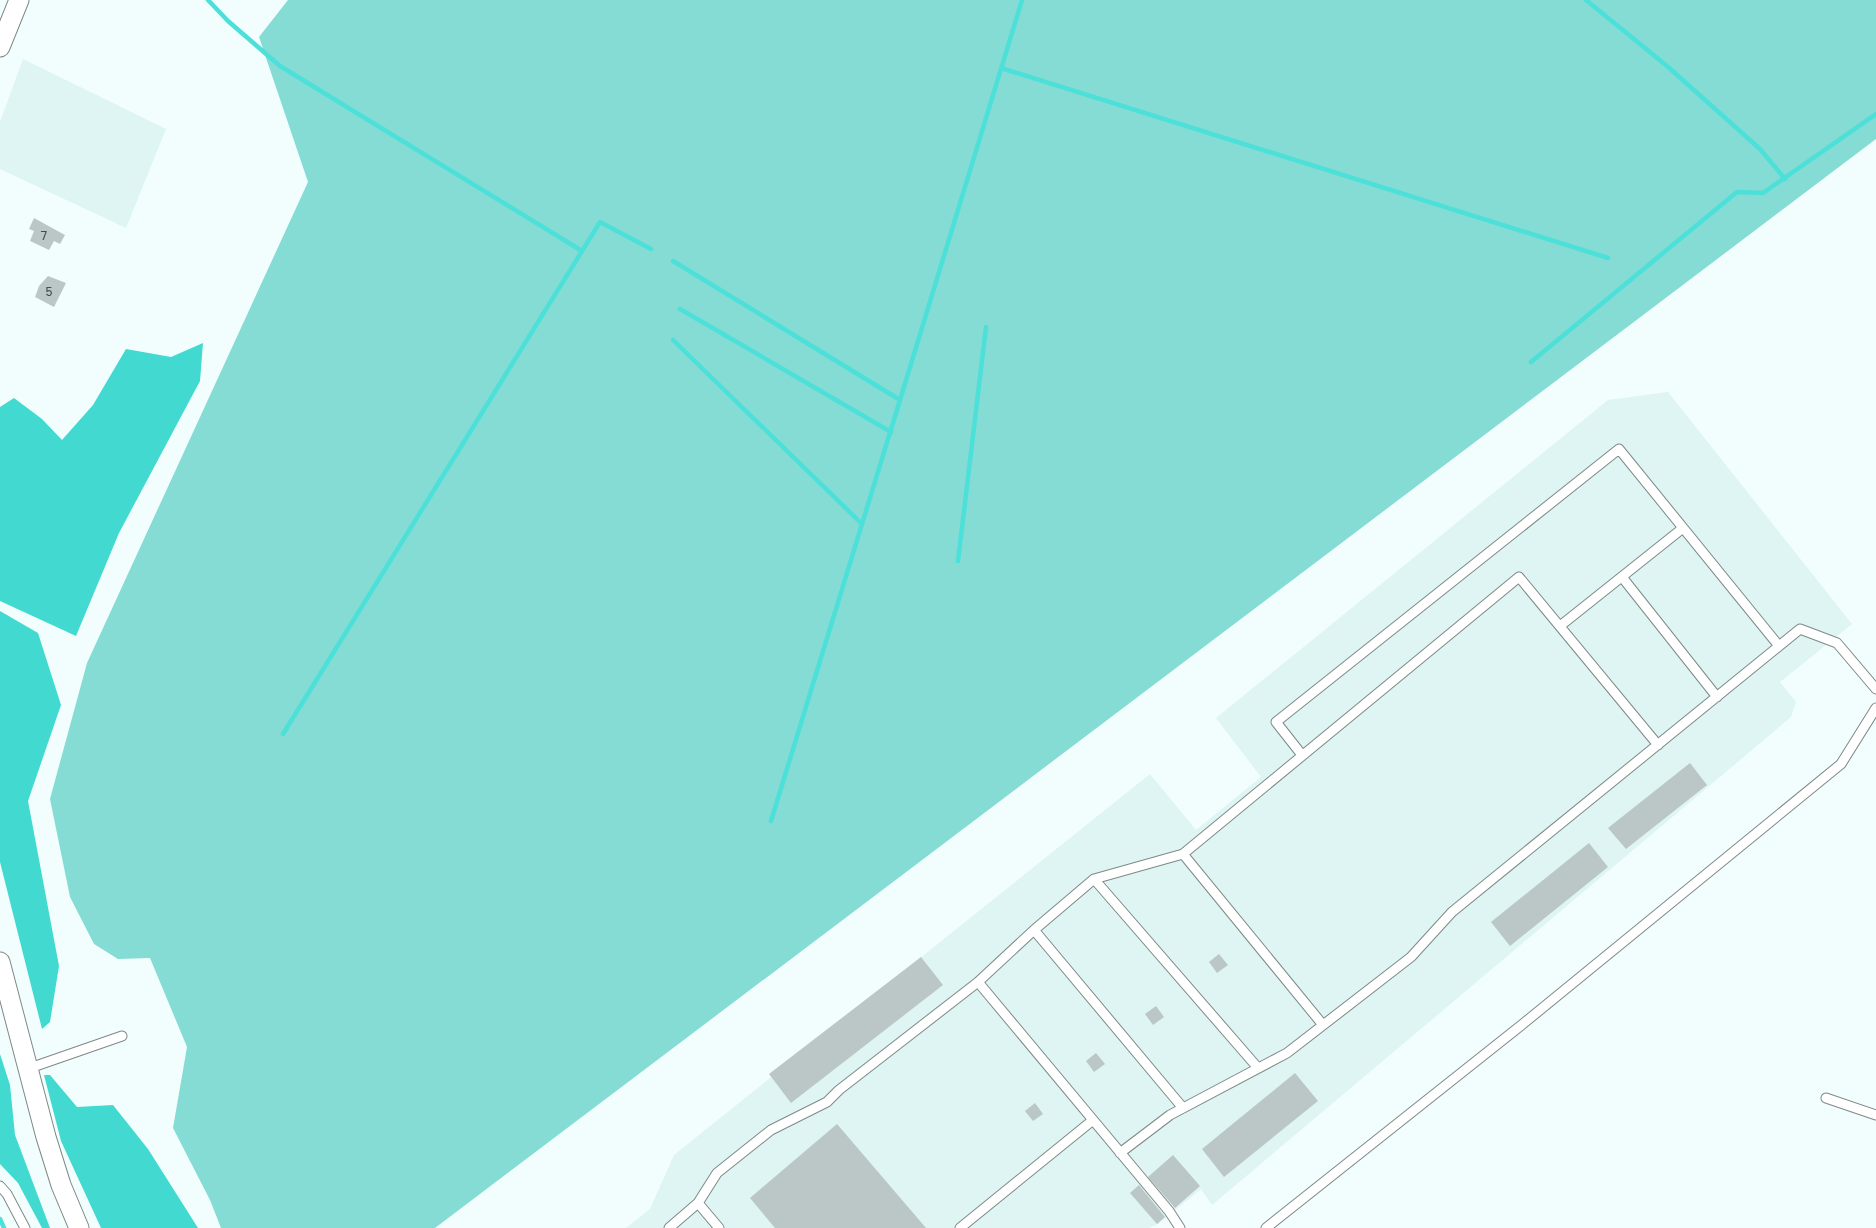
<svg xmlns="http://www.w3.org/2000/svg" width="1876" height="1228" font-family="'Golos Text',sans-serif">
<rect width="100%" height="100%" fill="#f1fefd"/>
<path fill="#def5f3" d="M23,59L166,129L126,228L0,169V122Z
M1668,392L1852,624L1780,682L1796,702L1791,717L1212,1205L1201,1189L1158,1224L1149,1228H626L650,1209L674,1155L1150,774L1196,830L1261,777L1216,718L1608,400Z"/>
<path fill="#84dcd5" d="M288,0H1876V139L435,1228H221L210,1200L173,1128L187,1047L150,958L118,959L94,944L70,897L50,799L87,663L308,182L259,37Z"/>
<path fill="#42d9d1" d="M203,343L200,381L119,533L76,636L0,601V407L14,398L42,419L62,440L93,405L126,349L171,357Z
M0,611L38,633L61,705L28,801L59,966L50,1022L42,1029L0,862Z
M0,1054L10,1085L15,1135L50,1228H42L18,1183L0,1164Z
M44,1075H50L77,1107L113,1105L148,1149L198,1228H101L61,1141Z"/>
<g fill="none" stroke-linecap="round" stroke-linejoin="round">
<path stroke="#4ce0d8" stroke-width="4.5" d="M208,0L228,21L280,66L582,251
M1586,0L1667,66L1760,149L1785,179
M1001,68L1608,258
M673,261L900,400L1022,0
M680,309L891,432
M673,340L862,524
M1531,362L1737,192L1763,193L1876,114
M958,561L986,327
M283,734L600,222L651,249
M771,821L900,400
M0,1219L4,1228"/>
</g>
<path fill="#bbc7c6" d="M34,218L65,235L60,244L54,241L49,250L30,241L34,231L29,229Z
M48,276L66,283L54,307L35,297L39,286Z
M1690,763L1707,785L1626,849L1608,828Z
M1589,843L1608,867L1510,946L1491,922Z
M1219,954L1228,965L1217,973L1209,962Z
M921,957L943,985L791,1103L769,1074Z
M1156,1006L1164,1017L1153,1025L1145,1014Z
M1096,1053L1105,1064L1094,1072L1086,1061Z
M1295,1073L1318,1101L1224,1177L1202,1149Z
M1035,1103L1043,1114L1033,1121L1025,1111Z
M837,1124L926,1228H775L750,1198Z
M1173,1155L1200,1186L1175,1208L1148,1177Z
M1139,1185L1165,1217L1157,1224L1130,1193Z"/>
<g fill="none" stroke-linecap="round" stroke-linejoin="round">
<defs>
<path id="service" d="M1622,577L1717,697
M1560,626L1683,528
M1302,755L1276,722L1619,449L1779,646
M1183,854L1323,1025
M1094,879L1258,1068
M1034,930L1183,1108
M978,982L1034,930L1094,879L1183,854L1519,577L1658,745
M27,1069L122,1036
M1826,1098L1876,1115
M1120,1153L1170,1115L1287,1053L1411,957L1452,912L1800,629L1837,643L1876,689
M0,1186L7,1194L25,1228
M698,1203L719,1228
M669,1228L698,1203L717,1173L771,1130L827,1102L839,1090L978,982L1169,1211L1180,1228
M960,1228L1093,1120
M1266,1228L1524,1023L1841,764L1876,708"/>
<path id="minor" d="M0,47L19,0
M0,962L46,1137L61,1185L79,1228"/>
</defs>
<use href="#service" stroke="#7e8988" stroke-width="11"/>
<use href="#minor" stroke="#7e8988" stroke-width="21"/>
<use href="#service" stroke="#fff" stroke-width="9"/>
<use href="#minor" stroke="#fff" stroke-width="19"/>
</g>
<g text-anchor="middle" stroke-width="4.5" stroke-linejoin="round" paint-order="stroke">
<g font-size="12" fill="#444b4a">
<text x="44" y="240">7</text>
<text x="49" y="296">5</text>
</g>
</g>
</svg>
